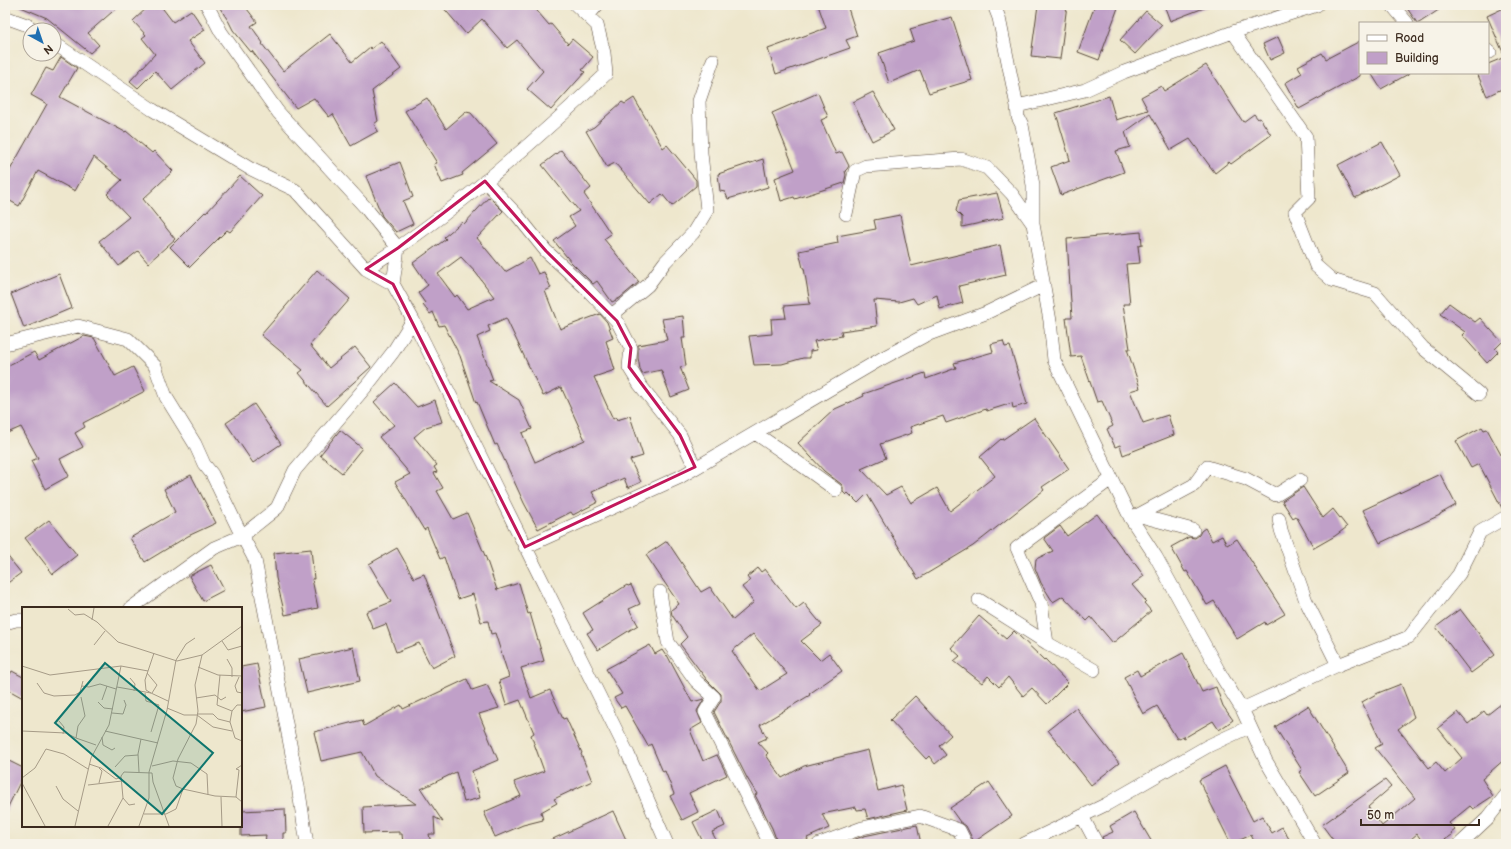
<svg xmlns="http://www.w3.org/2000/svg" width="1511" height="849" font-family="'Balsamiq Sans',sans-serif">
<rect width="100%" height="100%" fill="#f7f3e8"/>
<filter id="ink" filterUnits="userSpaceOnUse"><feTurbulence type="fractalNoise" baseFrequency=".025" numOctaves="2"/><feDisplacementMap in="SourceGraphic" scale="8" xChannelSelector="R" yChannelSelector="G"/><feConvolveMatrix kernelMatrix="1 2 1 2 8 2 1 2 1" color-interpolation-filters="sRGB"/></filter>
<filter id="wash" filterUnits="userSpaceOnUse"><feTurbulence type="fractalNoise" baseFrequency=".012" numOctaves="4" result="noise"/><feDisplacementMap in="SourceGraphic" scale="16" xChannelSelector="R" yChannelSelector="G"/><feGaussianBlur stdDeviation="0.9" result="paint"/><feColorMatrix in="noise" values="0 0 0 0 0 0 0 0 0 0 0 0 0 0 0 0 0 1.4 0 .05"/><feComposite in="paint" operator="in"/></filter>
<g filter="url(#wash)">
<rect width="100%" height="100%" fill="#eee7cd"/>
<g id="blocks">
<path fill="#c0a0c8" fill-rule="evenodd" d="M16,5H120L88,33L99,45L90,53L47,18Z
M150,5H160L173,22L191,10L205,30L188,41L205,63L172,90L155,71L138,88L130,81L155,54L142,38L146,35L133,21Z
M218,5H244L257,22L251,26L263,43L262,44L283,71L330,34L352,62L370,47L371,49L381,41L401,69L372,91L378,121L374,124L378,131L351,146L333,114L329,117L314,98L296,108L252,51L251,52L233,30L229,22Z
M441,5H532L549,25L551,24L568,44L572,39L593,57L582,70L585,72L551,110L527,89L543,71L517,40L507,48L482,19L466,34Z
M818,5H847L857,36L846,40L850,48L776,74L768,49L826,28Z
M1038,5H1067L1060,59L1031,56Z
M1095,5H1119L1099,60L1078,52Z
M1164,5H1209V6L1170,21Z
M1405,5H1446L1419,23H1417Z
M1506,7V87L1487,96L1477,73H1488V64L1505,57L1487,16Z
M1146,11L1162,25L1135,54L1120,40Z
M952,17L972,80L929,93L920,70L889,83L879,53L914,41L910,29Z
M1278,37L1285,53L1270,60L1263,44Z
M1360,41V76L1299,109L1285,83L1302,73L1298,66L1322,53L1326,59Z
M61,57L77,68L60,97L125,132L126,131L152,153L154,151L173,171L143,199L175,239L148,263L138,251L119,266L99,241L129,217L107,194L122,180L94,157L75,191L38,171L19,206L5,198V179L47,104L31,95L46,68L53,71Z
M1206,65L1243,122L1254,114L1258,119L1260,118L1271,135L1231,164L1229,162L1215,173L1190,139L1171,150L1150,114L1125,132L1130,147L1116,151L1124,172L1061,195L1051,167L1070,160L1056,113L1109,96L1116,120L1148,110L1141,97L1161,86L1164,91Z
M1371,73H1410L1381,89Z
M873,92L894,130L872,141L853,102Z
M818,93L828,117L821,120L836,154L842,152L849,166L847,169L845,171L846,175L844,183L795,199L794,197L781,201L775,178L795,170L772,113Z
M427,98L446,129L466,112L471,113L497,144L462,173L463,175L442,183L434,164L437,163L405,111Z
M634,98L663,148L667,145L696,180V186L672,206L662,194L650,204L615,163L607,167L586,131L594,127L622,102L625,104Z
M1382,142L1400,175L1355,198L1338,165Z
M561,150L591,188L584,194L611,234L604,239L639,282L620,298L612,302L597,281L593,284L571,262L554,241L575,226L569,217L579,211L542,165Z
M763,159L768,187L728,199L725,192L720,191L718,174Z
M400,162L413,197L403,201L413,224L396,232L382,216L366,176Z
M240,176L262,196L230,232L227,230L190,267L170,247L205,212L206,213Z
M997,193L1004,218L962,227V217L956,211L959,200Z
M489,197L503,211L477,238L505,272L530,258L538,274L544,272L551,288L545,291L560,329L600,314L607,322L613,338L606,341L615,370L594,377L613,419L616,417L617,420L630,416L643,456L630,460L641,482L628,488L624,478L592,492L598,502L573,515L571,512L538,529L524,503L497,444L495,445L477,402L476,403L460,356L444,325L439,326L433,312L430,314L423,305L425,303L418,293L428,285L413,263L446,239L444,237L462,222L464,224ZM461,257L476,273L494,297L467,309L457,295L455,297L438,274ZM506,318L543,396L561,387L585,440L535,462L522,433L532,429L519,400L489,381L493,380L477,337L490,331L488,326Z
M900,215L911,266L1000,245L1006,275L959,286L963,303L940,309L937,295L917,304L913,298L899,302L874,300L877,326L841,331L842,336L814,341L817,350L810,351V358H803L782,364L754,365L749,336L772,334L771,319L786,318L784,306L810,304L804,268H803L799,251L838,243L837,236L876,229L874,220Z
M1141,232L1142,245L1138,246L1140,263L1126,264L1130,304H1123L1130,349H1127L1140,388L1130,391L1143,423L1168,415L1174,435L1123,455L1120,445L1115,447L1107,429L1113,426L1102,401L1097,402L1081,356L1071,357L1066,318H1072L1067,239Z
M317,270L350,299L310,345L329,368L355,347L371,367L327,406L299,373L303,370L261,335Z
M59,274L72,308L24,328L11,294Z
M1449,303L1475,322L1480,318L1502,342L1495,349L1498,352L1487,363L1462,335L1465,332L1440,314Z
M683,316L685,338H682L686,366L680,367L689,390L671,397L661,370L642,374L640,369L638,358V345L667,340L662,319Z
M84,336L94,338L115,376L133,367L145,391L83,423L85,427L75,433L83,447L60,459L69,476L45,489L31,461L38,458L21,427L5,434V367L34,352L39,360Z
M1003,341L1005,347L1010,346L1027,404L1013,408L1012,403L987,411L986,409L946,423L943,416L910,427L912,433L880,444L886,458L861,469L886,495L901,487L911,503L937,488L950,511L995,476L980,457L1001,439L1002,440L1034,418L1069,469L1042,487L1044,490L973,546L918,579L867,494L858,503L848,493L846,495L843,492V487L841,484L824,471L798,443L835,409L864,396L863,394L925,373L926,379L956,368L954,363L993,352L991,344Z
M395,383L417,407L435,400L442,422L426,427L414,437L437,465L434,467L437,472L434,473L443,488L437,491L453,519L467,513L486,558L497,590L519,583L528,614L530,613L544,661L521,668L531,698L550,690L563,719L566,718L582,753L581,754L592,781L554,799L557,803L541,812L543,820L523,825L495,837L484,812L521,796L514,782L544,771L531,735L534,733L520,700L506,705L499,681L509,677L495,633L491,634L488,621L481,622L473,594L458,599L444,557L440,559L427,528L424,530L395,482L410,474L379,437L394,425L374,402Z
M254,404L281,444L253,463L226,423Z
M1482,427L1484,430L1487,429L1506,464V509L1503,510L1479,464L1471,468L1456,441Z
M340,430L362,448L342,473L320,455Z
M1440,474L1456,505L1440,514V515L1380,543L1363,510Z
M191,475L216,523L188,536L145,562L130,538L175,512L164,489Z
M1303,487L1323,518L1333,509L1347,527L1335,536L1314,548L1296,516L1293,518L1282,501Z
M1097,514L1126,554L1127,553L1144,576L1132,585L1146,601L1144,603L1151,611L1113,643L1091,617L1087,621L1063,596L1053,602L1041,583L1035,568L1036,559L1053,551L1044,538L1060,526L1067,536Z
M49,520L77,555L53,574L25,538Z
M1205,528L1212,541L1222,536L1227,545L1237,539L1285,614L1266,625L1265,622L1237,639L1214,601L1207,605L1187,571L1185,572L1171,547L1189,537L1195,538L1199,535L1201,531Z
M667,541L701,592L710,587L733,620L754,602L742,587L750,581L747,577L758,568L761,572L765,569L796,609L804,603L822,625L801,641L820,660L829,653L842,671L809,694L810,695L760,725L767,738L758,742L768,753L766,755L782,778L804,766L868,750L878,791L901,785L907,810L868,819L865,809L857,810L856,807L822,814L829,828L807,838L808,840L800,844H778L772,828L755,795L757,794L747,778L714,712L721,701V694L707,680L680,644L687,637L672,615L671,610L679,604L646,555ZM753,634L787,674L760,691L732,651Z
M397,548L414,578L424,574L455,656L432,668L419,643L396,652L386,624L373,629L366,612L391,602L369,564Z
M311,549L314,579H312L318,608L285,615L276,578L274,553Z
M5,553L21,573L5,585Z
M211,565L224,590L203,601L189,576Z
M627,585L628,586L631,585L640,604L629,609L638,625L598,650L587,633L593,630L583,613Z
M1460,609L1495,655L1471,673L1436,627Z
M979,616L1006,639L1014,631L1044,660L1045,659L1068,683L1047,704L1032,688L1023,696L1008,677L999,687L988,676L982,683L954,661L960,656L951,648Z
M650,645L655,654L662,650L666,656L667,655L692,702L704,699L697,711L702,723L690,730L703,761L717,755L727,775L689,793L698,812L682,820L670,796L674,794L665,771L663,772L651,744L648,746L625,706L621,708L614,698L622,694L606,669Z
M353,647L360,681L307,693L299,659Z
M1183,653L1202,692L1216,687L1223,706L1233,720L1219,730L1213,721L1184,738L1183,736L1177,739L1157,706L1143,714L1124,677L1137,670L1140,676Z
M257,664L266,707L241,712V667Z
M12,671L23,677V698L5,688V683Z
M467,679L472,690L487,685L499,708L479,714L498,760L472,771L480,798L464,802L456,772L421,789L443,822L434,817L435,834H429L431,844H403L402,834H399V832L364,833L363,807L416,804L375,776L362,752L321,761L314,732L362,720L364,726L401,705L403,709Z
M1401,684L1414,717L1398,729L1429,768L1436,762L1445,773L1462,758L1438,728L1458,712L1468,724L1484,711L1487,715L1506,700V758L1482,779L1493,796L1473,809L1470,806L1449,823L1455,830L1451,833L1452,835L1439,844H1424L1417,834L1405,844H1336L1322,825L1385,780L1391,787L1368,807L1382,826L1415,798L1375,748L1382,744L1362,702L1378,693Z
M915,696L951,735L939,746L946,755L935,764L929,756L926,759L890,720Z
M1308,706L1349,773L1315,796L1299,772L1302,770L1275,727Z
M1076,708L1119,763L1091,785L1048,730Z
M5,759L23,768V776L5,813Z
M1225,766L1253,821L1262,816L1272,833L1282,827L1292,844H1254L1255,843L1251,835L1231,844L1199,780Z
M989,782L1012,816L974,842L966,826L960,822L950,808Z
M285,809L286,833H283V844H265L266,835L241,836V811Z
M718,810L725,826L712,832L718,844H704L693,822Z
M613,811L628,844H542Z
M1134,812L1153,844H1105L1102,837L1113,832L1110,826Z
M917,825L921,844H842L864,836Z"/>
</g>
</g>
<g filter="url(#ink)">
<use href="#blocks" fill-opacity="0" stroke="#564638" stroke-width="1"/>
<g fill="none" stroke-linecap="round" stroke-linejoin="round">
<defs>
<path id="street" d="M207,5L221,32L278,112L365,207L398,248L393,284
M994,5L999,18L1017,106L1018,117L1022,125L1033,185V224L1050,321L1054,360L1130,517L1156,557L1222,677L1242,709L1266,761L1315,844
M1317,5L1233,32L1306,137L1309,198L1295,212L1316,266L1332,280L1375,293L1423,348L1479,394
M1392,5L1407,23
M588,16L597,5
M5,17L27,25L34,30
M54,43L153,110L249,168L295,190L366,269L393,284L413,320L628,754L667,844
M1488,51L1490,52
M1017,106L1085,90L1124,72L1233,32
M485,181L517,215L546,251L585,287L617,321L631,348L629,367L640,385L680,435L695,467
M846,214L855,171L866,166L961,159L987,168L1012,194L1033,224
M366,269C452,214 532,144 606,74L604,53L597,25L576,5
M612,315L648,285L665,262L693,233L707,210L701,153L699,101L713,60
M5,344L78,326L128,339L155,366L166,397L195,444L204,464L212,474L238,528L255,560L298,786L307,844
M755,433L793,459L836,490
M1137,515L1193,530
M1131,519L1194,485L1207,467L1246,479L1276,495L1300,480
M1279,519L1281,530L1306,601L1338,665
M525,547L680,477L881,359L924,336L986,313L1044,285
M660,592L668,642L696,681L714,697L705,712L770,844
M979,600L1047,643
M131,608L214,548L242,536L277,508L295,470L369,383L393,352L413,320
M5,623L16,620H23
M1094,670L1047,643L1041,603L1017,548L1111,479
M1242,709L1338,665L1409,637L1459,574L1480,532L1506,517
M1082,816L1097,844
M819,844L862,828L920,816L959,830L966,844
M1024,844L1107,804L1208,746L1249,727
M1460,844L1488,818L1506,795"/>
</defs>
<use href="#street" stroke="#564638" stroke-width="14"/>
<use href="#street" stroke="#fff" stroke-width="13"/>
</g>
</g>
<path fill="none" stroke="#c2185b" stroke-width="3" stroke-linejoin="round" d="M485,181L546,251L617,321L631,348L629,367L680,435L695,467L525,547L393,284L366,269L398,248Z"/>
<g transform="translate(22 607)">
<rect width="220" height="220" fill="#eee7cd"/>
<path fill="none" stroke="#a69b87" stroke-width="1" d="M46,2L53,8L62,7L75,15L96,35L155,54L180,48L220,19M70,13L72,1M200,34L206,43L220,39M72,38L83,24M205,52L210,61V70M0,59L28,68L99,59L87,118L69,151L53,219M99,59L126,64M176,60L196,68L220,69M125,66L135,78L130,86M198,68L195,98L210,104M217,70L213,79L215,85L220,86M108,71L113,77L112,84M15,76L22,86L32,89L53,88L58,85L61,74M60,79L67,80L78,77L94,82M95,80L129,86L146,94M123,86L124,94L137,98L129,125M129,86L124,83L123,73L132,46M174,91L193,88L199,93L204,90M80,93L85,79M76,95L82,101L91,102M220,98H215L210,104L208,115L213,131L220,134M145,101L162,108H175L191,120L210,124M90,106L101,107L104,98L102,93M175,107H191L196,112L208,115M37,114L42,120L41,127M0,124L44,126L54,131L56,119L63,109L59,90M83,124L136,136M80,130L81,138L90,143L93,141M54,131L74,138M67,157L79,161L94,172L99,170M130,159L151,154L169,156L185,167L186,188M93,160L103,149L116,148M77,161L80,164L77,176M117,165L116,147L119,132M130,166L131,175L147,219M0,171L13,161L24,142L42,147L66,162M0,176L23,219M66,178L100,174M34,179L41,192L56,204M161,182L154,179L151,171L156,152L174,117L176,104L173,78L180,48M199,190L200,219M214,190L217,163L214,162L220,158M101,191L107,198L113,197M122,207H144L154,202L161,182L193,189L214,190L220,195M86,219L101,191L99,169L102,165L130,166M117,219L127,191V165L145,103L154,53L164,37L173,31"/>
<path fill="#0f766e" fill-opacity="0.15" stroke="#0f766e" stroke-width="2" d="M83,56L191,146L140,207L33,116Z"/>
<rect width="220" height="220" fill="none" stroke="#3b2a1e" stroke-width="2"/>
</g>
<rect width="1511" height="849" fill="none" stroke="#f7f3e8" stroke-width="20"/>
<rect x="1359" y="22" width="130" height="52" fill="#f7f3e8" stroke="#aca397"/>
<rect x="1367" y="35" width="20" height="6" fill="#ffffff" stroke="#aca397"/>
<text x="1395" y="42" font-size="12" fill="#3b2a1e">Road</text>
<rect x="1367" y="52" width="20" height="12" fill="#c0a0c8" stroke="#aca397"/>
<text x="1395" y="62" font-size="12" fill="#3b2a1e">Building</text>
<g transform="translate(42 42) rotate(140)"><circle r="19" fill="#f7f3e8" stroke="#aca397"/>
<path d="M0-3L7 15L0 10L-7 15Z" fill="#1f6fb2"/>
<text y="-6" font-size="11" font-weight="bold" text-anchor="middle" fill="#3b2a1e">N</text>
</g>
<path d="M1361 819v6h118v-6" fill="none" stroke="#3b2a1e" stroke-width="2"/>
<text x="1367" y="819" font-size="12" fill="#3b2a1e" stroke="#f7f3e8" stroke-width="3" paint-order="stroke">50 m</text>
</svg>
